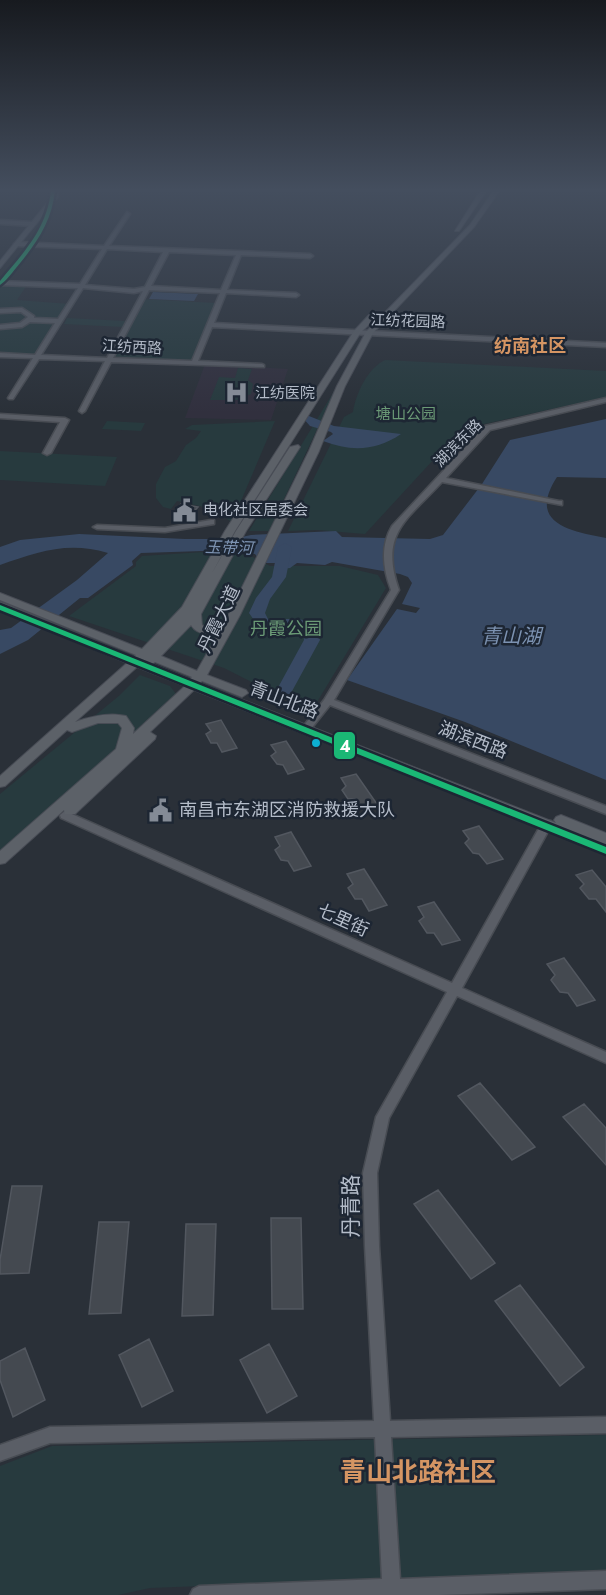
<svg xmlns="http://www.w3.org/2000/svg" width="606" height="1595" font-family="Jost,'Noto Sans SC',sans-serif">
<rect width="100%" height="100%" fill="#2a3038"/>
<path fill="#31303e" d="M205,364L288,369L271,420L185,418Z"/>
<path fill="#273a3e" d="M211,190H285L282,196L209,193Z
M0,284L27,285L17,300L70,304L38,356L0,354Z
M142,299L216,303L194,364L110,360Z
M67,318L125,321L123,327L64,324Z
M385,360L606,371V397L480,425L458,433L365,534L317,530L288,531L344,417L353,412C356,393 368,368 385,360Z
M238,368L252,369L248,380L253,384L251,394L237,400H210L219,377L235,378Z
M339,383L269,531H249Z
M107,421L145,423L141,431L102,429Z
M275,421L232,522L208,508L177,501L171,509L163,507L156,498V484L165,467L176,461L186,445L196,438L201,431L185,429L192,425Z
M0,451L117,457L105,486L0,480Z
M204,552L249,555L270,566H340L378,575L386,588L311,712L224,668L69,616L136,566V562L142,556Z
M140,675L170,686L176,694L52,809L0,852V794L120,695Z
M606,1435V1571L150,1588L118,1595H0V1466L52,1446Z"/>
<path fill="#384963" d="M153,292L198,294L194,301L149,299Z
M304,414L334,426L401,434C376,451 351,452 323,441L333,434L331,432L310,426L302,417Z
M606,419V478L557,477C527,523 569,531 606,538V780L465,722L347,680L397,609L416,613L420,608L402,604L412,583L408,577L400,574L332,562L325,565L297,563L290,568L280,569L277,563H262L255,554L203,551L141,553L132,561L133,565L88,598H80L28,640L0,654V630L11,628L77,580L108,553C67,541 38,552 0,565V547L20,540L79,534L185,539H233L251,535L336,531L342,537L430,539L443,535L482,484L510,440Z"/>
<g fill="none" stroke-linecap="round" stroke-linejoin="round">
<path fill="#384963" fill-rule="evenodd" d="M285,543L292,547L286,577L270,599L265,613L268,619H300L315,626L320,640L291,693L283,698L275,693L304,640L303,631L297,629L258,626L249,613L256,598L272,577L278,547Z"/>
</g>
<path fill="#444950" stroke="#52575f" stroke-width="1.5" d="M181,504L198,507L189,517L173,514Z
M221,720L237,748L222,752L217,743H211L206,734L211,731L206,724Z
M286,741L304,769L288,774L283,765L277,764L271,756L276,752L271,745Z
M356,774L377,804L361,809L355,799H348L342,790L346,786L341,778Z
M479,826L503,859L487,864L479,854L473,853L465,843L469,839L463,831Z
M291,832L311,866L294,871L288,861L281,860L275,850L280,846L275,837Z
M364,869L387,905L369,911L362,899H355L348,888L353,884L347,874Z
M592,870L606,887V912L596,899H589L580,888L584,884L576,875Z
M434,902L460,940L442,945L434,933H427L419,921L424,917L418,907Z
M564,958L595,1000L577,1006L568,993L560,992L551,980L555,975L547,964Z
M480,1083L535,1147L512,1160L458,1096Z
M584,1104L606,1128V1165L563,1117Z
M12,1186H42L29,1273L0,1274V1260Z
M438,1190L495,1263L471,1279L414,1204Z
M271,1218H301L303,1309H272Z
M99,1222H129L121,1313L89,1314Z
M186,1224H216L213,1315L182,1316Z
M520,1285L584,1367L560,1386L495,1301Z
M149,1339L173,1391L142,1407L119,1355Z
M269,1344L297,1396L267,1413L240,1360Z
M25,1348L45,1400L13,1417L0,1380V1361Z"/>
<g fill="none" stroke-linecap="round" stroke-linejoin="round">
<defs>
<path id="minor" d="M127,212L130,214L109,246L310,254L313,256L310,258L241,255L227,290L296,293L299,295L296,297L226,293L214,323L606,343V347L212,327L198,361L262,364L264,365V367L111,362L85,411L82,413L79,411L105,361L39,359L13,399H9L8,398L33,358L0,357V353L35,355L55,323L30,322L22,327L0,329V325L20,323L28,317L21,312L0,313V309L22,308L34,316V318L58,319L78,288L0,285V281L80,284L102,249L17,246L14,244L17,242L104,246ZM107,249L163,252L145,287L134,289L85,285ZM169,252L236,255L221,290L151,286ZM83,288L134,293L143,291L107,358L41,355ZM149,290L220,293L192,361L113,358Z
M0,220L32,222L35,224L32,226L0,224Z
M606,398V402L490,430L446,478L559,501H562V505L442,482C407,520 379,533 399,590L334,700L606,806V814L330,705L310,730H304L302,728L324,700L391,590C383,569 380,546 392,526L485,426Z
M0,414L65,418L69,420L51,453L47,455L43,453L60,422L0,418Z
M211,520H214V524L165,532L97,529L93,527L97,525L165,528Z
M65,811L452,983L543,821H551L552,824L462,988L606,1052V1063L457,996L389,1118L377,1173L379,1246L390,1421L606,1417V1433L391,1437L400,1579L606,1571V1589L439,1595H190L193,1589L199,1586L382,1579L375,1437L50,1443L0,1461V1445L50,1427L374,1421L365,1246L363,1173L376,1117L447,992L61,818L60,815Z"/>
<path id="major" d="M46,190L58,192V197L0,268V261L52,197L53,194Z
M481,190H487L459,231H455Z
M494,190H500L474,227L373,333L345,386L319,451L240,615L207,675L246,690L248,693L242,697L202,681L200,683L556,823L554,820L556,817L561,815L606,833V854L194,690L150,732L156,736L155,739L75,814H65L64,810L5,863L0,864V851L116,749L122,728L118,723H98L72,732L67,730L5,786L0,787V776L127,663L0,609V602L134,657L136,655L0,600V593L142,649L182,607L225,531L354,331L369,315H375V319L361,332L235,531L212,573L236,531L290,447L298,445L300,447L246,531L201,614L202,625C212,631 218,623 227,618L309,451L337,386L366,332L470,225ZM191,625C197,635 208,635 219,632L197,671L161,656ZM155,662L192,677L190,679L152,664ZM137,667L185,686L133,734L134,728L126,716C109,712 92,716 75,722Z"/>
</defs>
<use href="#minor" stroke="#484c53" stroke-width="3"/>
<use href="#major" stroke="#484c55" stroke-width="2"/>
<use href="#minor" fill="#5a5e66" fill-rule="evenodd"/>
<use href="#major" fill="#5c6168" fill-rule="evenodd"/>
<defs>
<path id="metro-1" d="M51,190H55C52,222 36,244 16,268C11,274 6,281 0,285V281C24,252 47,229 51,190Z
M0,605L606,847V854L0,610Z"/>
</defs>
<use href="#metro-1" stroke="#1d2633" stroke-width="5"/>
<use href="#metro-1" fill="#1ab775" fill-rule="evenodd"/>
</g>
<linearGradient id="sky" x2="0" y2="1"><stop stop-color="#171a1f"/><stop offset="0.46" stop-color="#444e5e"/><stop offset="1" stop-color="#444e5e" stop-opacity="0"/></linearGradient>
<rect width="606" height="413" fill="url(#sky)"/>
<defs>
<symbol id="hospital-bare" viewBox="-9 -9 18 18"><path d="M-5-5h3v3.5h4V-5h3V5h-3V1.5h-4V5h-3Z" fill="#848b96" stroke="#1d2633" stroke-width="2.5" paint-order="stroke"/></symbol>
<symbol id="civic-bare" viewBox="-9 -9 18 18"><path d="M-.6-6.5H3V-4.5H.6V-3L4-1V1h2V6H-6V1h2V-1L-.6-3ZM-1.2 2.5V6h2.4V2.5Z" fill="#848b96" stroke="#1d2633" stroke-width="2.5" paint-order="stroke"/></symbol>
</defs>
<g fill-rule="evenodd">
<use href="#hospital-bare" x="220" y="376" width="33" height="33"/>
<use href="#civic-bare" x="168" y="494" width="33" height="33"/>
<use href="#civic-bare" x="144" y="794" width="33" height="33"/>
</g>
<circle fill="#0dafd3" stroke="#1d2633" stroke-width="2" cx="316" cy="743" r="5"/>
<g text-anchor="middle" stroke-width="5" stroke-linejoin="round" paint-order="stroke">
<g font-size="15" fill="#b4bcc9" stroke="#1d2633">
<text transform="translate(408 321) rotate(2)" y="5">江纺花园路</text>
<text transform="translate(132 347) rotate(3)" y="5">江纺西路</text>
<text transform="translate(458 443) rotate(-45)" y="5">湖滨东路</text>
</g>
<g font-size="15" fill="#b4bcc9" stroke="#1d2633" text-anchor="start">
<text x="255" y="398">江纺医院</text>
<text x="203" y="515">电化社区居委会</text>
</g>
<g font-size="15" fill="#6b9a76" stroke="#1d2633">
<text x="406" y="419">塘山公园</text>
</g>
<g font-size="16" font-style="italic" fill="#7c92b1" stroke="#1d2633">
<text transform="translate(229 547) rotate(2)" y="6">玉带河</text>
</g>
<g font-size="18" font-weight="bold" fill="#d59563" stroke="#1d2633">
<text x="530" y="352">纺南社区</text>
</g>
<g font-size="18" fill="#b4bcc9" stroke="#1d2633">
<text transform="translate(219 619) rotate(-64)" y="6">丹霞大道</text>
<text transform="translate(284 700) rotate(21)" y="6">青山北路</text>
<text transform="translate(473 740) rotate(21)" y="6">湖滨西路</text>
<text transform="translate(343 920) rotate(24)" y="6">七里街</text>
</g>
<g font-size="18" fill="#6b9a76" stroke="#1d2633">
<text x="286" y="635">丹霞公园</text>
</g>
<g font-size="18" fill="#b4bcc9" stroke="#1d2633" text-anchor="start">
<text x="179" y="816">南昌市东湖区消防救援大队</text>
</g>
<g font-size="20" font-style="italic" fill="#7c92b1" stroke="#1d2633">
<text x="511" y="643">青山湖</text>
</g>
<g font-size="21" fill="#b4bcc9" stroke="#1d2633">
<text transform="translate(351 1206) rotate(-90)" y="7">丹青路</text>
</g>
<g font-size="26" font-weight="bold" fill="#d59563" stroke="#1d2633">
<text x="418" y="1481">青山北路社区</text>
</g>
</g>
<rect stroke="#1d2633" stroke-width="2" x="333" y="731" width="23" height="29" rx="6" fill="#1ab775"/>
<g font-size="16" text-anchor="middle" font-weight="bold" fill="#fff">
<text x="345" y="752">4</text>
</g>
</svg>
